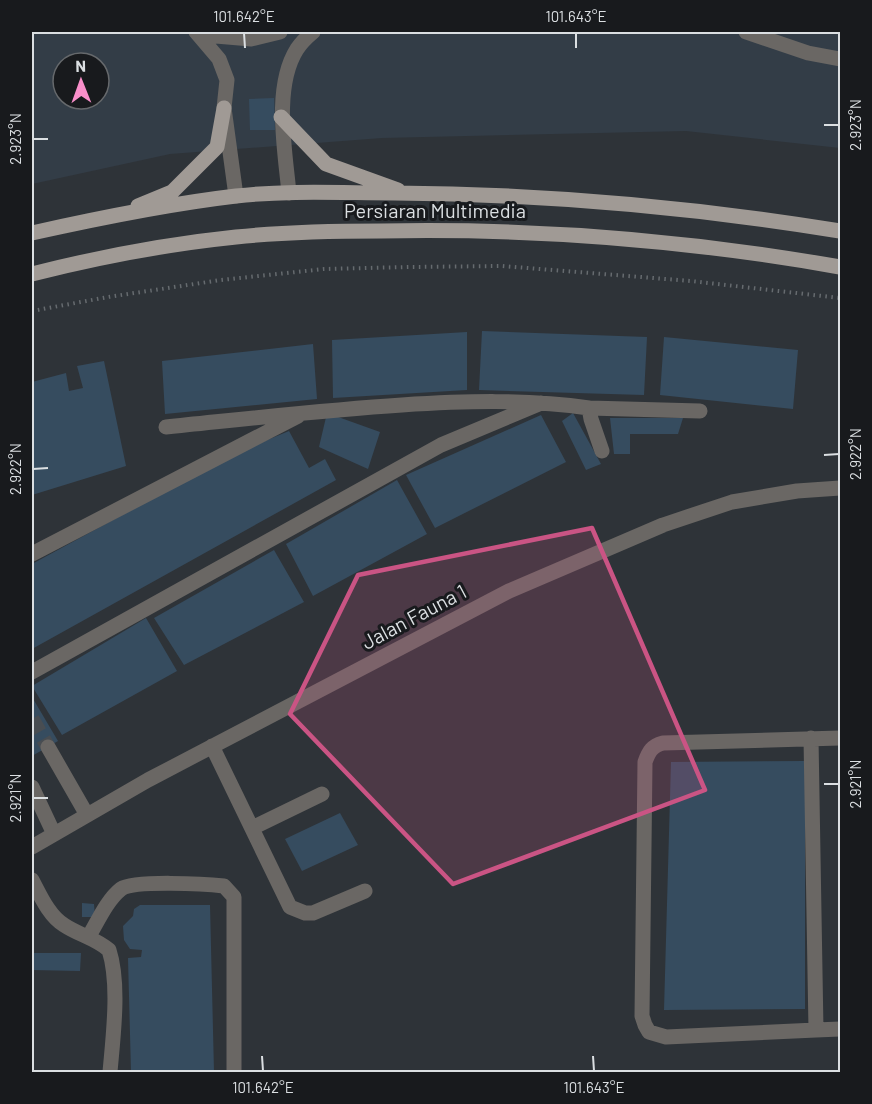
<svg xmlns="http://www.w3.org/2000/svg" width="872" height="1104" font-family="Barlow,sans-serif">
<rect width="100%" height="100%" fill="#2e3338"/>
<path fill="#333d47" fill-rule="evenodd" d="M32,32H840V148L686,131L382,138L170,154L32,184ZM63,63H99V99H63Z"/>
<path fill="#364c5f" d="M274,98L275,130H250L249,99Z
M482,331L647,337L644,395L479,390Z
M467,332V390L333,398L332,340Z
M664,337L798,350L793,409L660,395Z
M313,344L317,399L165,414L162,361Z
M104,361L126,466L32,495V382L66,373L69,391L83,388L77,366Z
M327,413L380,432L368,469L319,447Z
M573,413L601,464L586,470L562,421Z
M541,415L566,462L435,528L406,475Z
M610,418H683L678,434H630V454H614Z
M289,431L309,468L325,459L336,480L32,649V564L238,452Z
M397,480L427,534L313,596L286,544Z
M274,550L304,602L184,665L154,618Z
M146,618L177,671L62,735L32,686Z
M32,697L58,741L32,756Z
M805,761V1009L664,1010L671,762Z
M340,813L358,845L302,871L285,839Z
M82,903L94,904L95,917H82Z
M140,905H210L214,1072H131L128,958L141,957L142,950L130,949L124,940L123,926L133,916L134,909Z
M32,953H81L80,971L32,970Z"/>
<g fill="none" stroke-linecap="round" stroke-linejoin="round">
<path stroke="#484d52" stroke-width="15" stroke-dasharray="15 8" stroke-linecap="butt" d="M32,719L48,747"/>
<path stroke="#666b6f" stroke-width="4" stroke-dasharray="1.5 4.5" stroke-linecap="butt" d="M32,311L108,297L221,280L324,269L409,267L502,266L691,281L840,298"/>
<path stroke="#6a6764" stroke-width="15" d="M196,32L219,59L227,80L224,108L236,196
M198,32L204,35L251,39L280,32
M746,32L808,53L840,59
M289,193C285,150 273,87 297,49C301,43 307,37 313,32
M589,408L700,411
M166,427C245,419 323,410 402,405C464,401 527,399 589,408L591,419L602,451
M32,554L298,416
M32,672L441,445L541,403
M811,738L816,1030L666,1037L649,1032L645,1025L642,1016L645,762C649,751 652,746 663,743L840,738
M212,746L290,907L305,913H313L365,891
M48,747L87,815
M32,787L54,834
M252,828L322,794
M32,847L148,780L509,591L663,525L732,502L797,491L840,488
M32,880C40,895 49,916 64,925C79,935 95,938 109,950C120,984 113,1037 110,1072
M89,936C98,921 107,900 121,889C134,880 206,884 224,886L234,897V1072
M816,1030L840,1029"/>
<path stroke="#a09a95" stroke-width="15" d="M281,117L326,164L398,190
M138,206L172,192L217,147L224,108
M32,233C99,218 168,204 236,196C289,190 342,193 395,193C544,194 693,207 840,231
M32,274C99,257 168,244 236,237C284,232 333,231 381,231C535,228 688,240 840,267"/>
</g>
<path fill="#ca5484" fill-opacity="0.2" stroke="#ca5484" stroke-width="4.5" stroke-linejoin="round" d="M592,528L705,790L453,884L290,714L358,575Z"/>
<path fill="none" stroke="#dbdfe2" stroke-width="2" d="M244,33L245,48M576,33V48M824,125H839M33,139H48M824,455L839,454M33,469L48,468M824,784H839M33,798H48M262,1056L263,1071M593,1056L594,1071"/>
<g text-anchor="middle" stroke-width="6" stroke-linejoin="round" paint-order="stroke">
<g font-size="20" fill="#dbdfe2" stroke="#181a1d">
<text x="435" y="218">Persiaran Multimedia</text>
<text transform="translate(414 617) rotate(-28)" y="7">Jalan Fauna 1</text>
</g>
</g>
<rect width="872" height="1104" fill="none" stroke="#181a1d" stroke-width="66"/>
<g transform="translate(81 81) rotate(359)"><circle r="28" fill="#181a1d" stroke="#66696c" stroke-width="1.5"/>
<path d="M0-4.5L10 22L0 15L-10 22Z" fill="#f98fca"/>
<text y="-9" font-size="16" font-weight="bold" text-anchor="middle" fill="#dbdfe2">N</text>
</g>
<rect x="33" y="33" width="806" height="1038" fill="none" stroke="#dbdfe2" stroke-width="2"/>
<g font-size="15" text-anchor="middle" fill="#dbdfe2">
<text x="244" y="22">101.642°E</text>
<text x="576" y="22">101.643°E</text>
<text transform="translate(856 125) rotate(-90)" y="5">2.923°N</text>
<text transform="translate(16 139) rotate(-90)" y="5">2.923°N</text>
<text transform="translate(856 454) rotate(-90)" y="5">2.922°N</text>
<text transform="translate(16 469) rotate(-90)" y="5">2.922°N</text>
<text transform="translate(856 784) rotate(-90)" y="5">2.921°N</text>
<text transform="translate(16 798) rotate(-90)" y="5">2.921°N</text>
<text x="263" y="1093">101.642°E</text>
<text x="594" y="1093">101.643°E</text>
</g>
</svg>
